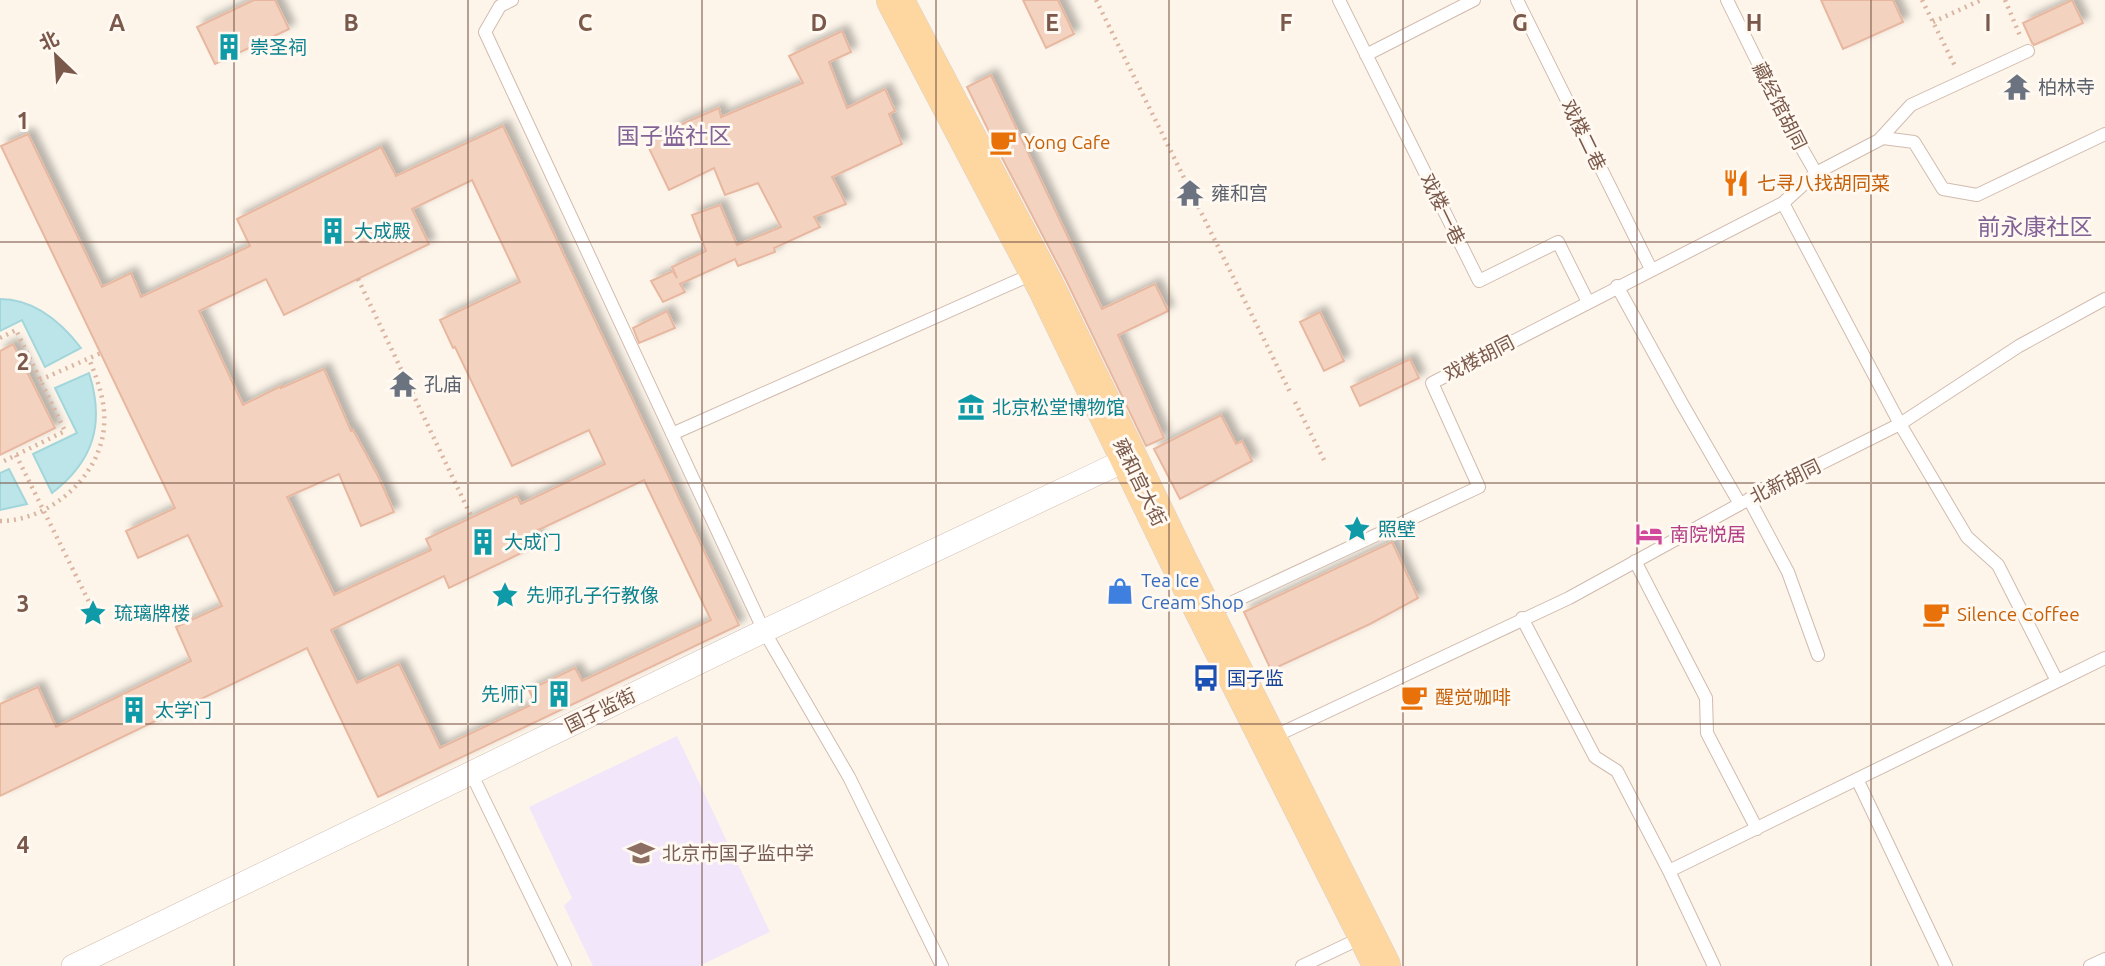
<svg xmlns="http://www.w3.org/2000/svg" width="2105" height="966" font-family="Ubuntu,'Noto Sans SC',sans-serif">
<defs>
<filter id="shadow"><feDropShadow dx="6" dy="-6" stdDeviation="3.5" flood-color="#0004"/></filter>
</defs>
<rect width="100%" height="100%" fill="#fdf5ea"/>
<path fill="#f2e6fa" d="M677,736L770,932L699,966H593L564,906L572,898L529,807Z"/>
<path fill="#bce5e9" stroke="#a2d6db" stroke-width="2" d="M0,299C35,299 61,322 81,348L45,367L22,320L0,331Z
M89,373C105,423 94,461 52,493L33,454L77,433L55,388Z
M9,469L27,504L0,510V473Z"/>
<path fill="#f4d2c0" stroke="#e8b79f" stroke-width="2" fill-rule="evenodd" filter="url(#shadow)" d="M254,0H275L289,29L215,64L197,27Z
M1023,0H1058L1074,34L1046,48Z
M1821,0H1893L1903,22L1843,49Z
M2072,0L2083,23L2034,45L2032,43L2023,23Z
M842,31L851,52L829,62L847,108L885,89L895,111L889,114L902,144L832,177L846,204L814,217L820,227L774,248L775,252L738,266L735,259L680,284L685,292L663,302L651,281L673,271L677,278L672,267L706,251L692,215L720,205L737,245L781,227L758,183L725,195L714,168L669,190L647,144L676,129L675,127L719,108L721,117L803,83L789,56Z
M991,75L1102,309L1155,284L1168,311L1118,335L1164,438L1146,446L1066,280L999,152L967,87Z
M503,126L739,625L378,797L307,648L0,796V704L38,687L56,727L191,661L176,627L222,606L188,535L138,558L126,531L175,508L1,146L28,134L102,287L131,273L141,297L250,246L237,219L381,147L396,176ZM472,180L520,282L440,320L453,348L455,347L512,466L589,430L605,464L521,504L517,496L426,539L431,550L334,595L287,497L339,474L361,526L394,512L379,478L353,430L351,431L324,369L281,388V386L243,405L199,311L266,279L284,315L429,244L412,209ZM644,480L711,620L582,681L575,668L529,690L535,703L440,748L399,664L357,683L331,630L444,576L449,588L540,544L534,532Z
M667,311L675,328L639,343L633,328Z
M1320,312L1344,361L1324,371L1300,322Z
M13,344L55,428L0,455V351Z
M1410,359L1419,378L1360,406L1351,387Z
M1221,415L1236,444L1242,441L1252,461L1180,499L1154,449Z
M1392,542L1418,598L1370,624L1271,670L1244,612Z"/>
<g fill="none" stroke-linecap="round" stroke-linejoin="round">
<defs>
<path id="service" d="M512,0L500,6L485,32L764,631L849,777L942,966
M1339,0L1479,281L1558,242L1588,302
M1517,0L1651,269
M1727,0L1789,126L1816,173
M1366,55L1474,0
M1879,140L1911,105L2028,51
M1783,203L1900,424L1967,537L1998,565L2057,681
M1617,286L1681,402L1740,504
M672,434L1037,272
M1749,499L1788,572L1818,655
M1635,561L1706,698L1707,733L1757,829
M1207,614L1479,487L1432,383L1783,203L1816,173L1883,138L1914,142L1943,189L1977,195L2105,134
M1522,618L1595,757L1617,771L1669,871
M1271,738L1569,598L1740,504L1900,424L2019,346L2105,299
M471,773L565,966
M1857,779L1946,966
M1302,966L1365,936
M1714,966L1669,871L2105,658
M2090,966L2105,959"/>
<path id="minor" d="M73,966L764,631L1128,459"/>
<path id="primary" d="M895,0L1047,289L1177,558L1382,966"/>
</defs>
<use href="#service" stroke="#d1bbae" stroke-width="14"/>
<use href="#minor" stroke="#d1bbae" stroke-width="24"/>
<use href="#primary" stroke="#dad1cd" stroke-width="38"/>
<path stroke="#dab5a2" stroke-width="4.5" stroke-dasharray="2 5" stroke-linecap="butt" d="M1096,0L1290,392
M1922,0L1956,68
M2005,0L2021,38
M1933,22L1981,0
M358,279L472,518
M0,338L16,330L65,431L0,463
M40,380L101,353
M1295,402L1324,460
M16,455L95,614
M0,521C49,521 100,477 104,427C106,402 98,381 89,359"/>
<use href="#service" stroke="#fff" stroke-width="12"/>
<use href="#minor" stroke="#fff" stroke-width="23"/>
<use href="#primary" stroke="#fed6a0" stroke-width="37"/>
</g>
<path fill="none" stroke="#7a594b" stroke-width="2" stroke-opacity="0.55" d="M234,0V966M468,0V966M702,0V966M936,0V966M1169,0V966M1403,0V966M1637,0V966M1871,0V966M0,242H2105M0,483H2105M0,724H2105"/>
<defs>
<symbol id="building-bare" viewBox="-9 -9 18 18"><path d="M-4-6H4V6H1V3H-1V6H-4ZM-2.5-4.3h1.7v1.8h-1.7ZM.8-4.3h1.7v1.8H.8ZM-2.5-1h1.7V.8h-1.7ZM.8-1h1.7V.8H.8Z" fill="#0f9aa8" stroke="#fff9f1" stroke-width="2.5" paint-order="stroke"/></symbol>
<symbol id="temple-bare" viewBox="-9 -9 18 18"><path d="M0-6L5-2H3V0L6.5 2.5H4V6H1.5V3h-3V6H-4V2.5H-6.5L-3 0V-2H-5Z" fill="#6b7280" stroke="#fff9f1" stroke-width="2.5" paint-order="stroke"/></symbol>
<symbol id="cafe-bare" viewBox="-9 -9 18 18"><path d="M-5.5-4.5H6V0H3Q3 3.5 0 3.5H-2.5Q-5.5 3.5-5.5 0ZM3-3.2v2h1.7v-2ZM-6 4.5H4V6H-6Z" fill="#e8710a" stroke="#fff9f1" stroke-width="2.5" paint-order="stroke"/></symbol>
<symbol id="restaurant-bare" viewBox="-9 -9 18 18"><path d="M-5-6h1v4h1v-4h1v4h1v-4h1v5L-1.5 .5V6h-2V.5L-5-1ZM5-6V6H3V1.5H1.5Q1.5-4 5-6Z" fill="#e8710a" stroke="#fff9f1" stroke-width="2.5" paint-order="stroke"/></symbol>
<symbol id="museum-bare" viewBox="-9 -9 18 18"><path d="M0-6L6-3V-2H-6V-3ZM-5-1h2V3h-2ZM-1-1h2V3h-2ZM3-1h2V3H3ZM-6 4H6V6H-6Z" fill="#0f9aa8" stroke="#fff9f1" stroke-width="2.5" paint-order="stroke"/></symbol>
<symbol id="sight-bare" viewBox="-9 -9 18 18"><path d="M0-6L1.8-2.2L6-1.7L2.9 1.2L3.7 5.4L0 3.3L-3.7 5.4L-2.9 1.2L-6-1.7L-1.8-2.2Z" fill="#0f9aa8" stroke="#fff9f1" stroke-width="2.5" paint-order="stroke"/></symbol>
<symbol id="hotel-bare" viewBox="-9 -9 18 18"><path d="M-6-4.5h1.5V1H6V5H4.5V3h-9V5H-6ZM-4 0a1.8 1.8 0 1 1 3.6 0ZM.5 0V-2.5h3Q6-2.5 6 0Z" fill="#d1479c" stroke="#fff9f1" stroke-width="2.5" paint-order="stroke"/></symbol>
<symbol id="shop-bare" viewBox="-9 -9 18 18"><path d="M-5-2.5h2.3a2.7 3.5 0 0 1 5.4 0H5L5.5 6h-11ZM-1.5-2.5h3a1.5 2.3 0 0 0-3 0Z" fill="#3f7fe0" stroke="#fff9f1" stroke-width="2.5" paint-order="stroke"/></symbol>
<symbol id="bus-bare" viewBox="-9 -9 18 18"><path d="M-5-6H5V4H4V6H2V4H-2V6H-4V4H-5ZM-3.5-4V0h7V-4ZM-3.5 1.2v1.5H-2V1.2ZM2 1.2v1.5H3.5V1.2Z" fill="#1a4fb4" stroke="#fff9f1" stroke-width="2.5" paint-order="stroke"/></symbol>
<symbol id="school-bare" viewBox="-9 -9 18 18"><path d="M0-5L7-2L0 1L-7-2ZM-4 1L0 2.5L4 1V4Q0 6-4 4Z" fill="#8d6e63" stroke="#fff9f1" stroke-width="2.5" paint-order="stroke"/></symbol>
</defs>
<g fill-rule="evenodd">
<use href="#building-bare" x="210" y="28" width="38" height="38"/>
<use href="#temple-bare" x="1998" y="68" width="38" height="38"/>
<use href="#cafe-bare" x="984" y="123" width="38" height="38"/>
<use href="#restaurant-bare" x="1717" y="164" width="38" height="38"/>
<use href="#temple-bare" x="1171" y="174" width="38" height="38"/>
<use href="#building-bare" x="314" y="212" width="38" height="38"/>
<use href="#temple-bare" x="384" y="365" width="38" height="38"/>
<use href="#museum-bare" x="952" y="388" width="38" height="38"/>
<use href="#sight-bare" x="1338" y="510" width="38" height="38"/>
<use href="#hotel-bare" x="1630" y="515" width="38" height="38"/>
<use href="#building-bare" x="464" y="523" width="38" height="38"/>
<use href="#shop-bare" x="1101" y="572" width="38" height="38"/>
<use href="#sight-bare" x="486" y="576" width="38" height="38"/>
<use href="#sight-bare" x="74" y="594" width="38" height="38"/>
<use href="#cafe-bare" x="1917" y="595" width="38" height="38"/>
<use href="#bus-bare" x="1187" y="659" width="38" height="38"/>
<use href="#building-bare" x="540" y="675" width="38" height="38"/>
<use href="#cafe-bare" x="1395" y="678" width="38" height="38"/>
<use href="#building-bare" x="115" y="691" width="38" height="38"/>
<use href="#school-bare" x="622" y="834" width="38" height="38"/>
</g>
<g text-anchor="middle" stroke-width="6" stroke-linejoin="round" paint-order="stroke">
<g font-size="19" fill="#0d838f" stroke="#fff9f1" text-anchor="start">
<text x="250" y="54">崇圣祠</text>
<text x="354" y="238">大成殿</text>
<text x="992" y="414">北京松堂博物馆</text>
<text x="1378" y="536">照壁</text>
<text x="504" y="549">大成门</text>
<text x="526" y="602">先师孔子行教像</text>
<text x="114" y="620">琉璃牌楼</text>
<text x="538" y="701" text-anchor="end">先师门</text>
<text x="155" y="717">太学门</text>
</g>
<g font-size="19" fill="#5b616d" stroke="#fff9f1" text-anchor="start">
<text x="2038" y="94">柏林寺</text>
<text x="1211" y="200">雍和宫</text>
<text x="424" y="391">孔庙</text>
</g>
<g font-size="19" fill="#7a594b" stroke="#fff9f1">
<text transform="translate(1780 106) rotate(63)" y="7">藏经馆胡同</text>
<text transform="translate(1584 135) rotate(64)" y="7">戏楼二巷</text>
<text transform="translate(1443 209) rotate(64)" y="7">戏楼一巷</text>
<text transform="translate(1479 358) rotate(-27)" y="7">戏楼胡同</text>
<text transform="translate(1785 481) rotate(-26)" y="7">北新胡同</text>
<text transform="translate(1140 482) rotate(64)" y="7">雍和宫大街</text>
<text transform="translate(600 710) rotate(-26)" y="7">国子监街</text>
</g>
<g font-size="19" fill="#c56008" stroke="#fff9f1" text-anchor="start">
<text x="1024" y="149">Yong Cafe</text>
<text x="1757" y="190">七寻八找胡同菜</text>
<text x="1957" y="621">Silence Coffee</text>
<text x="1435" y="704">醒觉咖啡</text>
</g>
<g font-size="19" fill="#b23c85" stroke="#fff9f1" text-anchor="start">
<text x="1670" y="541">南院悦居</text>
</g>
<g font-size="19" fill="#366cbe" stroke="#fff9f1" text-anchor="start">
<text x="1141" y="587">Tea Ice<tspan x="1141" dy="22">Cream Shop</tspan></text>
</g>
<g font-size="19" fill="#164399" stroke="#fff9f1" text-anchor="start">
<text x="1227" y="685">国子监</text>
</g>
<g font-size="19" fill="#785e54" stroke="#fff9f1" text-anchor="start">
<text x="662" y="860">北京市国子监中学</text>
</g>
<g font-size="23" fill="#826396" stroke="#fff9f1">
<text x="674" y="144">国子监社区</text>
<text x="2035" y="235">前永康社区</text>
</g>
</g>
<g font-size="23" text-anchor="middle" font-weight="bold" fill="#7a594b" stroke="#fff9f1" stroke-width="6" stroke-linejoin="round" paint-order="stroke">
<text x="117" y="31">A</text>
<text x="351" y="31">B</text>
<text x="585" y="31">C</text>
<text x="819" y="31">D</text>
<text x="1052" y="31">E</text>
<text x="1286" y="31">F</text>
<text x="1520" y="31">G</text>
<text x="1754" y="31">H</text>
<text x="1988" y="31">I</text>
<text x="23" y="129">1</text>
<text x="23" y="370">2</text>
<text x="23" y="612">3</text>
<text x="23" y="853">4</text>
</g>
<g transform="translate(56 56) rotate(335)" stroke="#fff9f1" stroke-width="5" paint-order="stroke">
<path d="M0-5L12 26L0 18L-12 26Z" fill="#7a594b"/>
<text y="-10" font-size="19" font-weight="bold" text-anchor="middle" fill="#7a594b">北</text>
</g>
</svg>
